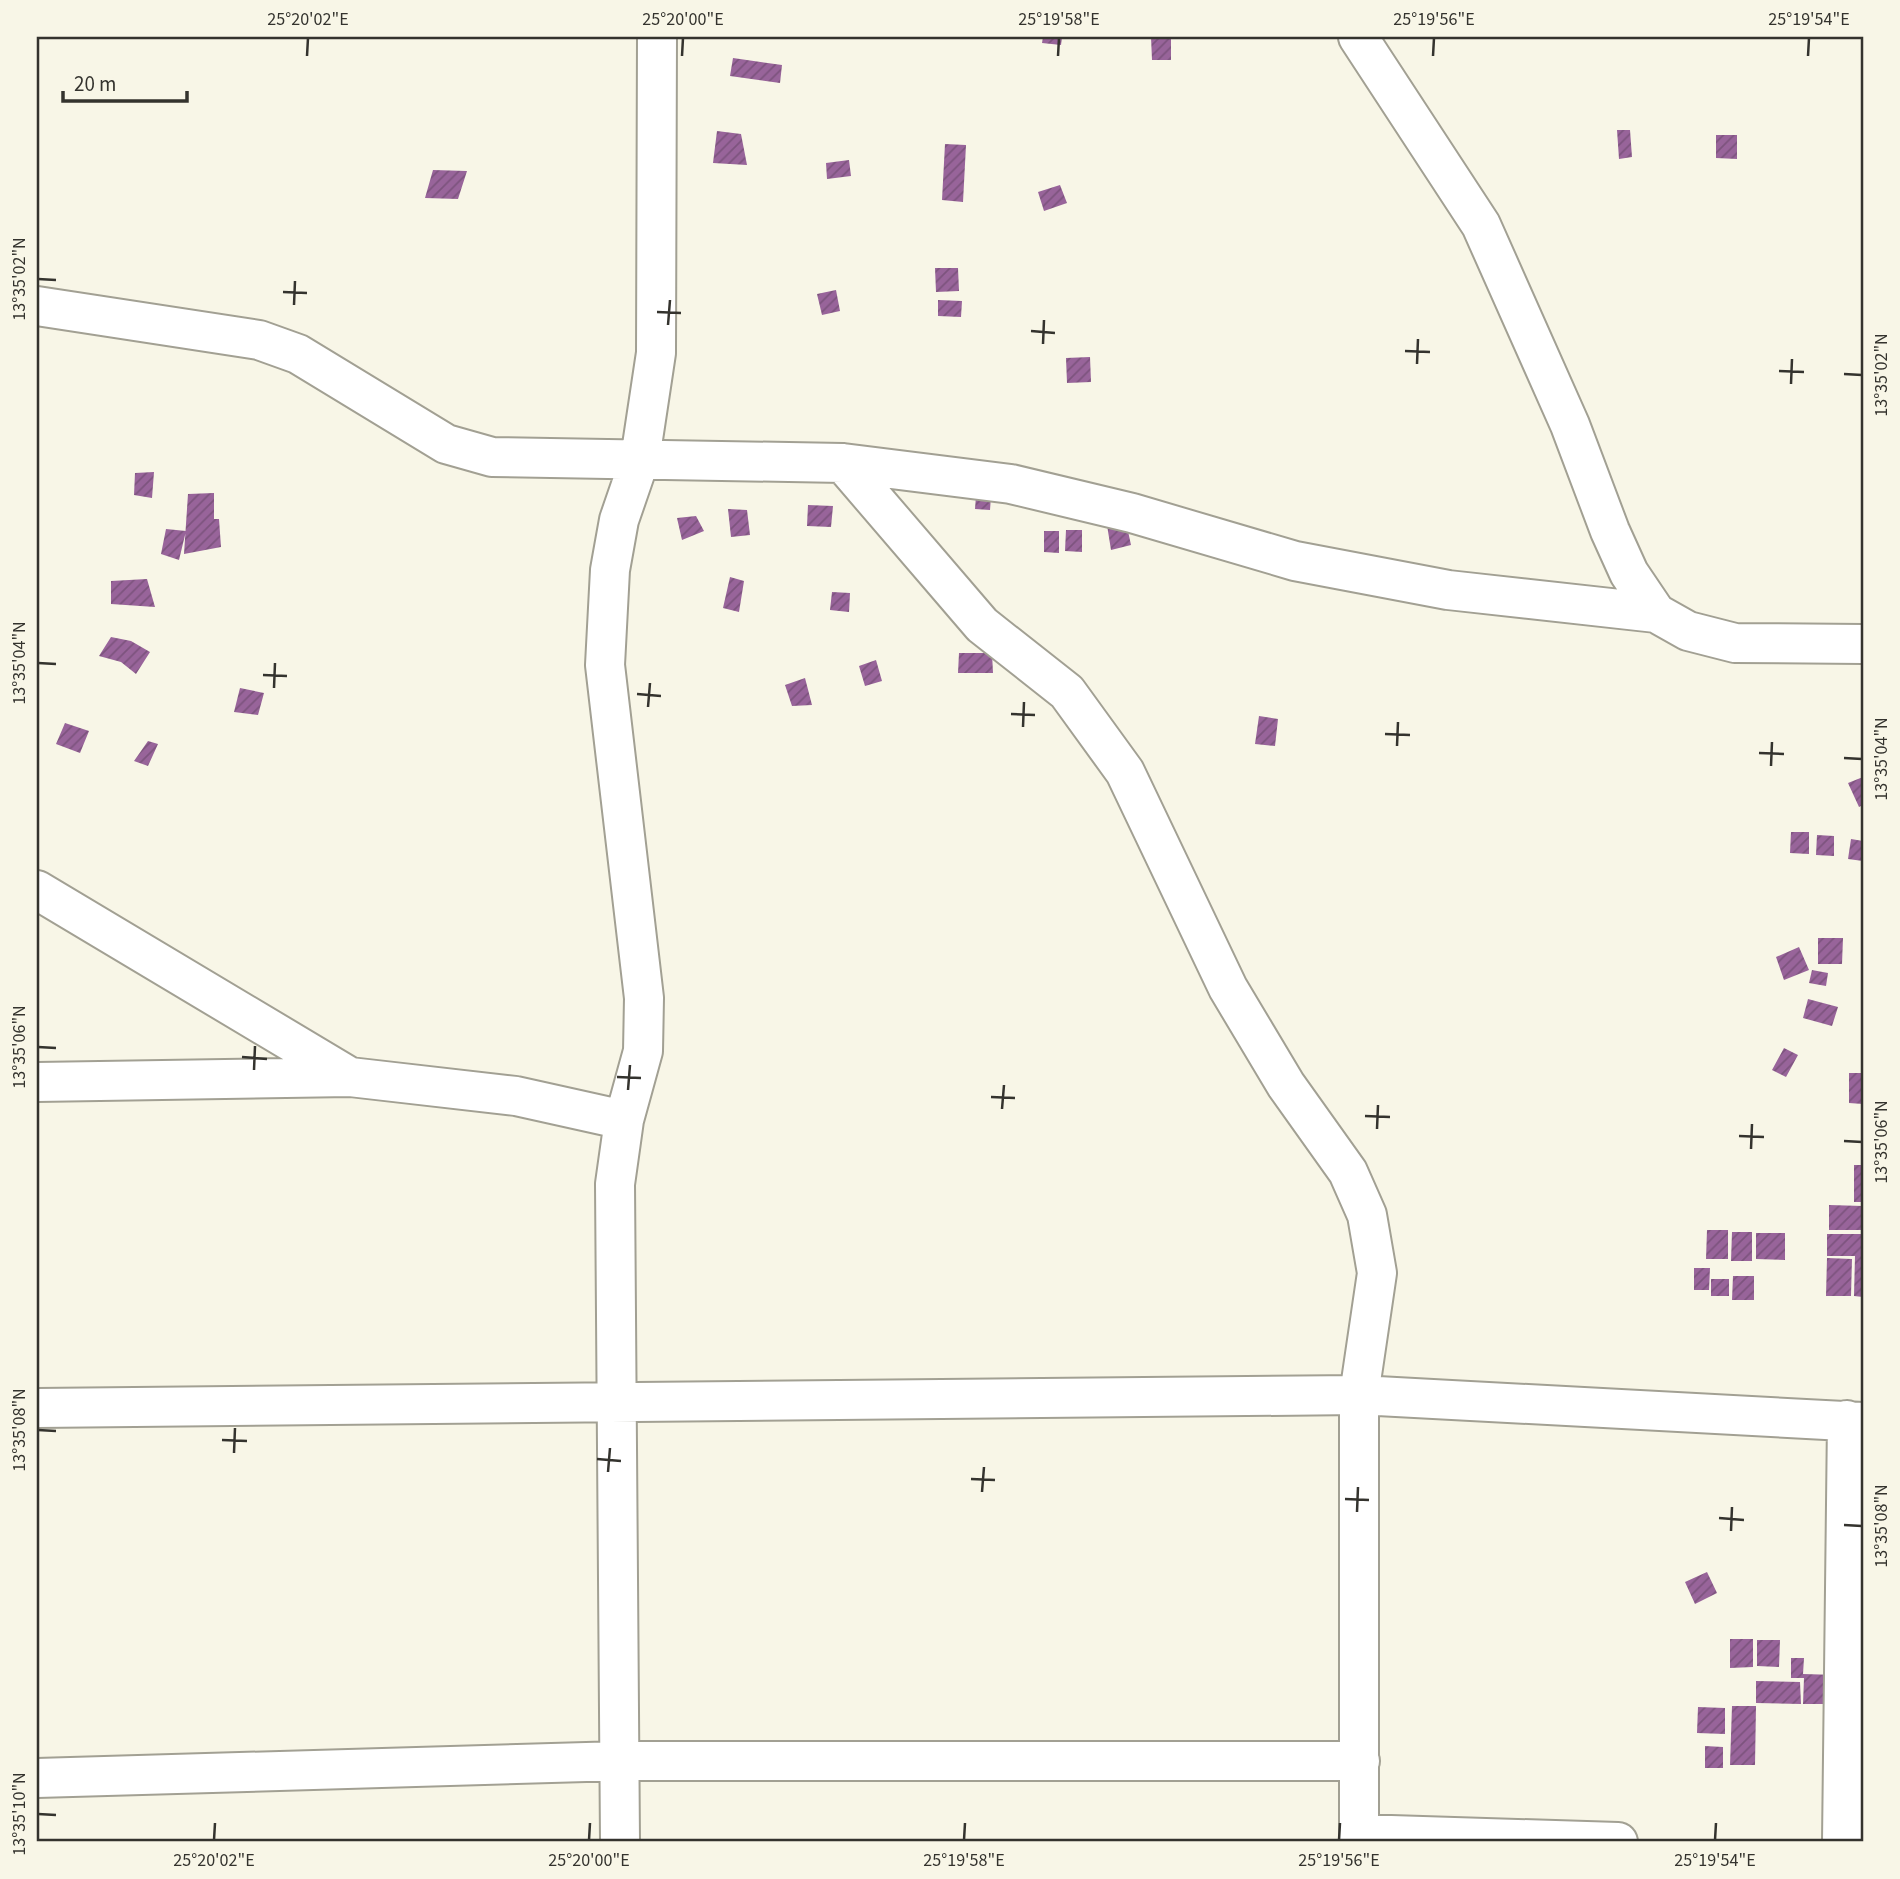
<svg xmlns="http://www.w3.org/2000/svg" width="1900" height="1879" font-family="'Source Sans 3',sans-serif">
<defs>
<pattern id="building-hatch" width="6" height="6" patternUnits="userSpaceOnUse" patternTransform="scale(1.75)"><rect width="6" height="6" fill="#98649a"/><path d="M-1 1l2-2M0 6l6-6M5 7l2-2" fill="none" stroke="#7d537e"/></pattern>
</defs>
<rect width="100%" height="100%" fill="#f8f6e7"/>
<path fill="url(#building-hatch)" d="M1043,37H1062L1061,45L1042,43Z
M1151,37H1171V60H1152Z
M733,58L782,65L780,83L730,76Z
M1617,130H1630L1632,157L1619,159Z
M717,131L741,134L747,165L713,163Z
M1716,135H1737V159L1716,158Z
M945,144L966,145L963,202L942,200Z
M849,160L851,176L827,179L826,163Z
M433,170L467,171L458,199L425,198Z
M1060,185L1067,203L1044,211L1038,192Z
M935,268H958L959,291L936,292Z
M836,290L840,311L822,315L817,294Z
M938,300L962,301L961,317L938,316Z
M1090,357L1091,382L1067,383L1066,358Z
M154,472L152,498L134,495L135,473Z
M214,493V519H219L221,547L184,554L188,494Z
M976,496H991L990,510L975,509Z
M808,505L833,506L831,527L807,526Z
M728,509L747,510L750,535L731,537Z
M696,516L704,531L682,540L677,518Z
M1126,522L1131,545L1111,550L1107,525Z
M166,529L186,531L179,560L161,554Z
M1066,530H1082V552L1065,551Z
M1044,531H1059V553L1044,552Z
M730,577L744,581L739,612L723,608Z
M147,579L155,607L111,604V581Z
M832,592L850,593L849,612L830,610Z
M111,637L131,641L150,652L136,674L121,662L99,656Z
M959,653H992L993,673H958Z
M876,660L882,681L865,686L859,666Z
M805,678L812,705L792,706L785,685Z
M240,688L264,693L258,715L234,712Z
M1259,716L1278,719L1275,746L1255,744Z
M65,723L89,731L80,753L56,744Z
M148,741L158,744L148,766L134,761Z
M1863,777V805L1859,807L1848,783Z
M1791,832H1809V854L1790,853Z
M1817,835L1834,836V856L1816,855Z
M1851,839L1863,841V861L1848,859Z
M1818,938H1843L1842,964H1818Z
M1799,947L1809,970L1784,980L1776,957Z
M1812,970L1828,973L1826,986L1809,983Z
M1808,999L1838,1007L1832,1026L1803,1018Z
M1784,1048L1798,1055L1786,1077L1772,1070Z
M1849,1073H1863V1104L1849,1103Z
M1854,1165H1863V1202H1854Z
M1829,1205L1863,1206V1230H1829Z
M1707,1230H1728V1259H1706Z
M1732,1232H1752V1261H1731Z
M1756,1233H1785V1260L1756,1259Z
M1827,1234H1863V1297L1854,1296L1855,1256H1827Z
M1827,1258L1852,1259L1851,1296H1826Z
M1694,1268H1710L1709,1290H1694Z
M1733,1276H1754V1300H1732Z
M1711,1279H1729V1296H1711Z
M1707,1572L1717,1593L1695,1604L1685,1582Z
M1730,1639H1753V1667L1730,1668Z
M1757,1640H1780L1779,1667L1757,1666Z
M1791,1658H1804L1803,1674L1837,1675V1704H1803L1804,1678H1791Z
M1756,1681L1800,1682L1801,1704L1756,1703Z
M1732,1706H1756L1755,1765H1730Z
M1698,1707L1725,1708V1734L1697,1733Z
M1705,1746L1723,1747V1768H1705Z"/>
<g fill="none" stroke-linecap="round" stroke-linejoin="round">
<defs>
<path id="minor" d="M1358,37L1481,225L1570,425L1610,531L1629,573L1656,613
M37,306L259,340L298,354L446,444L492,457L843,463L1011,484L1132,513L1295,561L1448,590L1656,613L1688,631L1735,643L1863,644
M843,463L982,625L1067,692L1125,772L1228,988L1286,1085L1348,1172L1367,1215L1377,1273L1359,1395V1842
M37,890L350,1077
M37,1082L350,1077L516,1096L624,1120
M37,1408L1359,1395L1863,1422
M37,1778L621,1761H1360
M1359,1834L1618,1842
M620,1842L615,1184L624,1120L643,1051L644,998L605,665L610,570L619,520L640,459L656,353L657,37
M1842,1842L1847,1420"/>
</defs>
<use href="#minor" stroke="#a2a093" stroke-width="42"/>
<use href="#minor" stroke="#fff" stroke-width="38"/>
</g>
<path fill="none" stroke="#34332e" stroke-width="2.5" d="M307,56L308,38M682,56L683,38M1058,56L1059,38M1433,56L1434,38M1808,56L1809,38M38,279L56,280M283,292L307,293M294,305L295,281M657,312L681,313M668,325L670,300M1031,331L1055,333M1043,344L1044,320M1405,351L1430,352M1417,364L1418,339M1779,371L1804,372M1844,374L1862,375M1791,384L1792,359M38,663L56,664M263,675L287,676M274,688L275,663M637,694L661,696M648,707L650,683M1011,714L1035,715M1023,727L1024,702M1385,734L1410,735M1397,746L1398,722M1759,753L1784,754M1844,758L1862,759M1771,766L1772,742M38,1047L56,1048M242,1057L267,1059M254,1070L255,1046M617,1077L641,1078M628,1090L630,1065M991,1097L1015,1098M1002,1109L1004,1085M1365,1116L1390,1117M1377,1129L1378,1105M1739,1136L1764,1137M1844,1141L1862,1142M1751,1149L1752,1124M38,1430L56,1431M222,1440L247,1441M234,1453L235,1428M597,1459L621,1461M608,1472L610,1448M971,1479L995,1480M982,1492L984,1467M1345,1499L1369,1500M1357,1512L1358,1487M1719,1518L1744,1520M1844,1525L1862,1526M1731,1531L1732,1507M38,1814L56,1815M214,1840L215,1823M589,1840L590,1823M964,1840L965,1823M1339,1840L1340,1823M1715,1840L1716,1823"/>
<rect width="1900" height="1879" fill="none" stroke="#f8f6e7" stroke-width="77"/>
<path d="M63 91v10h124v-10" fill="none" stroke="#34332e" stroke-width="3.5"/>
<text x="74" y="91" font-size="21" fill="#34332e" stroke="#f8f6e7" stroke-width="5" paint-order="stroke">20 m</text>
<rect x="38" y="38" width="1824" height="1802" fill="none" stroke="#34332e" stroke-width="2.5"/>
<g font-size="18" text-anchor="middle" fill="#34332e">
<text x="308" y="25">25°20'02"E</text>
<text x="683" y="25">25°20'00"E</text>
<text x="1059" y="25">25°19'58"E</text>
<text x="1434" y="25">25°19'56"E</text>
<text x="1809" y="25">25°19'54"E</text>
<text transform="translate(19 279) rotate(-90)" y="6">13°35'02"N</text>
<text transform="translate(1881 375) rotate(-90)" y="6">13°35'02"N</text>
<text transform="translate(19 663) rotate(-90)" y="6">13°35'04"N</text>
<text transform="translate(1881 759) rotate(-90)" y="6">13°35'04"N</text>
<text transform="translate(19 1047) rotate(-90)" y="6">13°35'06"N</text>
<text transform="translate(1881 1142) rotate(-90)" y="6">13°35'06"N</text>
<text transform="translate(19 1430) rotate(-90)" y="6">13°35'08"N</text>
<text transform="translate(1881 1526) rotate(-90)" y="6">13°35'08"N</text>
<text transform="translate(19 1814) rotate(-90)" y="6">13°35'10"N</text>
<text x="214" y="1866">25°20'02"E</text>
<text x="589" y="1866">25°20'00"E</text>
<text x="964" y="1866">25°19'58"E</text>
<text x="1339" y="1866">25°19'56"E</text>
<text x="1715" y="1866">25°19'54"E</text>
</g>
</svg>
